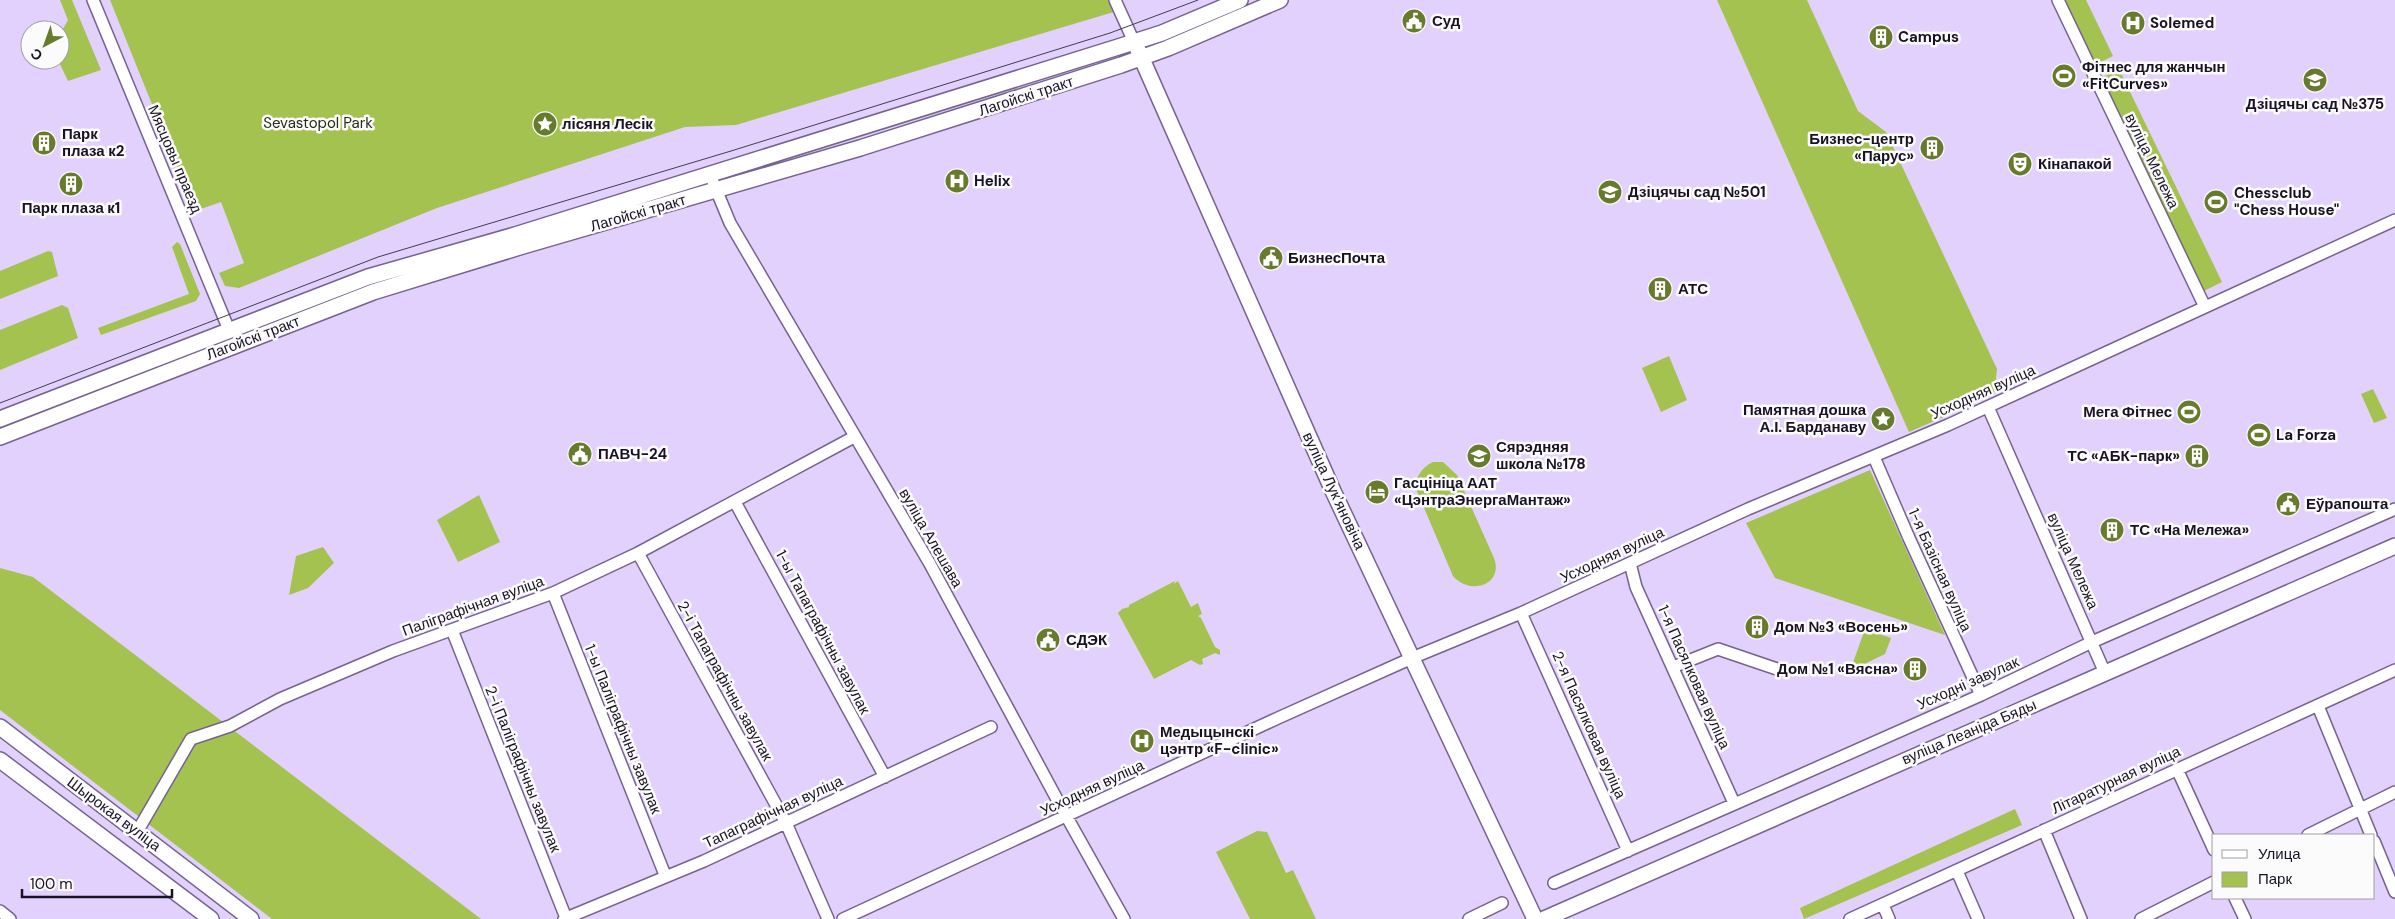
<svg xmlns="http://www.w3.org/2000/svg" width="2395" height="919" font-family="'DM Sans',sans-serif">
<rect width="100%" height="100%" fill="#e1d1fc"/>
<path fill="#a4c24f" d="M60,0H72L101,70L68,81L58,60H60V34L68,20Z
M110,0H1111L1117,11L736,125L685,127L437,208L239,288L225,286L219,273L244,263L221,202L195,211Z
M1717,0H1807L1858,111L1886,132L1997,369L1994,395L1909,432Z
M2064,0H2086L2113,56L2095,65Z
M2119,69L2222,282L2204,291L2101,78Z
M177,242L180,244L200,294L196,301L101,335L98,328L189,294L172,247Z
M48,251L52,252L58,276L0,299V271Z
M62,305L68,308L78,338L0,370V330Z
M1669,356L1687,400L1661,412L1642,368Z
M2373,389L2387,418L2374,423L2361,394Z
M1433,462H1443L1457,475L1494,558C1504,585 1470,596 1453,576L1416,489C1416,476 1421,468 1433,462Z
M1870,470L1945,635L1775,578L1746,523Z
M479,495L500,542L458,562L437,520Z
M323,547L334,563L308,588L289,595L296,556Z
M0,568L33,577L481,919H272L0,710Z
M1175,581L1174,584L1178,581L1191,607L1198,603L1202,614L1198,616L1201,618L1215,647L1220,650V655L1215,653L1202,659L1203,664L1200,665L1191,660L1154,679L1118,613L1122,609L1129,607V605Z
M1865,629L1891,638L1885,654L1850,671Z
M2015,809L2022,825L1804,919L1800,908Z
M1257,831L1267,832L1286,873L1293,870L1316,919H1250L1216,852Z"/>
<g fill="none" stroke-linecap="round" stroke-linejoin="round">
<defs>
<path id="minor" d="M93,0L229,330
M1115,0L1134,42
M2058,0L2205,307
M713,182L730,223L930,564L1059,803L1124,919
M1988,407L2105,673
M1874,457L1909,538L1981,695
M735,502L885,777
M638,553L786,823L828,919
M1630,563L1636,587L1734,803
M553,593L665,875
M1521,613L1628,851
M452,630L566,918
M1673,667L1718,649L1780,670
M2318,706L2371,835
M2177,769L2214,850
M2044,830L2081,919
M137,832L191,739L230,726L280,699L393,651L553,593L638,553L854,437
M2308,835L2395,792
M2374,841L2395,892
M1957,871L1978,919
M1554,883L1787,781L1981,695L2092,642L2395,509
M2235,898L2245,919
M1883,905L1889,919
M0,911L10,919
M564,919L704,861L991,727
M843,919L1278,718L1412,658L1521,613L1748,509L1948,425L2395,220
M1469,919L1502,903
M1850,919L2395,670
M2141,919L2214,882"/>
<path id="major" d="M1138,50L1333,491L1535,919
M0,419L368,277L515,235L1115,48L1162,33L1240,0
M0,437L373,292L523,246L860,148L1121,65L1168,48L1280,0
M0,727L251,919
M0,760L211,919
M1544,919L2395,546"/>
</defs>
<use href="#minor" stroke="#766392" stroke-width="14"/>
<use href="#major" stroke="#766392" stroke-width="18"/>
<use href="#minor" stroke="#fff" stroke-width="11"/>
<use href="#major" stroke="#fff" stroke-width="15"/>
<path stroke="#443b52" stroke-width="1" d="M0,403L378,257L731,151L1110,33L1198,0"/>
</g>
<defs>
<symbol id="civic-disc" viewBox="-11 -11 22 22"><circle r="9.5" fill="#677b2c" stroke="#fbfbfb"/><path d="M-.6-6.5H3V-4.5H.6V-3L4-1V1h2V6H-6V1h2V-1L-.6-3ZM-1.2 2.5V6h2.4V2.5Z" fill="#fff"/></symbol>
<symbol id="hospital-disc" viewBox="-11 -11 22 22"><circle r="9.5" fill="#677b2c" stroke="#fbfbfb"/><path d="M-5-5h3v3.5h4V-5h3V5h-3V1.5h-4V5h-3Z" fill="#fff"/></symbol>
<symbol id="building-disc" viewBox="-11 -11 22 22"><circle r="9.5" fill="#677b2c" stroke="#fbfbfb"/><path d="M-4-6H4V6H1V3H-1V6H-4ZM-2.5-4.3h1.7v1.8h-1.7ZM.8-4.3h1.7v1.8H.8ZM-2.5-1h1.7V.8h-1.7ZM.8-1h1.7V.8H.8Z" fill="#fff"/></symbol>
<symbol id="stadium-disc" viewBox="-11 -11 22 22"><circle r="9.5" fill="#677b2c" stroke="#fbfbfb"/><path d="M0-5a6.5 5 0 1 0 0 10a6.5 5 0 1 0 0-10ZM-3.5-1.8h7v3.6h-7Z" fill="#fff"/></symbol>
<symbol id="school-disc" viewBox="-11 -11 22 22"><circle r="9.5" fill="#677b2c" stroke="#fbfbfb"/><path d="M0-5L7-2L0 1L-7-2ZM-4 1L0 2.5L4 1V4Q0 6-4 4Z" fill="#fff"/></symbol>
<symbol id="sight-disc" viewBox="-11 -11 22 22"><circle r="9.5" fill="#677b2c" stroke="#fbfbfb"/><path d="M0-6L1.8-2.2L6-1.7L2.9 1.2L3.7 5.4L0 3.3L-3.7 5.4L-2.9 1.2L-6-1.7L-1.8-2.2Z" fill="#fff"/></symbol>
<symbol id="theatre-disc" viewBox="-11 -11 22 22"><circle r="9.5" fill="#677b2c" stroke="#fbfbfb"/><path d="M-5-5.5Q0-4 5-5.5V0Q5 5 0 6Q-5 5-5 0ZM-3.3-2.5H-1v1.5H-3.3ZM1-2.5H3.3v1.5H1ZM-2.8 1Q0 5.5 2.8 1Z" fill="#fff"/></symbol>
<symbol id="hotel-disc" viewBox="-11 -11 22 22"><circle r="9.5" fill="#677b2c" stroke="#fbfbfb"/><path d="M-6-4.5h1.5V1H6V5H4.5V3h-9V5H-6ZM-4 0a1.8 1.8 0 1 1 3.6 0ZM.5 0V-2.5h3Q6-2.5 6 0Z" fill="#fff"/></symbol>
</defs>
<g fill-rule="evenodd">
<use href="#civic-disc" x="1400" y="7" width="28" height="28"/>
<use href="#hospital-disc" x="2119" y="9" width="28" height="28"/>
<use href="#building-disc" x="1867" y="23" width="28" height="28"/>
<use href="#stadium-disc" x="2050" y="62" width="28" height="28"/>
<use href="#school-disc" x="2301" y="66" width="28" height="28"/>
<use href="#sight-disc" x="531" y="110" width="28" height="28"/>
<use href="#building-disc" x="30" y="129" width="28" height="28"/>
<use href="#building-disc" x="1918" y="134" width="28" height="28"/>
<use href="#theatre-disc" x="2006" y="150" width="28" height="28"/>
<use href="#hospital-disc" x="943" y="167" width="28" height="28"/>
<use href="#building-disc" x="57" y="170" width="28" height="28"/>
<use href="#school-disc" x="1596" y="178" width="28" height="28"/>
<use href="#stadium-disc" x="2202" y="188" width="28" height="28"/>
<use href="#civic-disc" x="1257" y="244" width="28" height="28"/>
<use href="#building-disc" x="1646" y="275" width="28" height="28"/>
<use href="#stadium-disc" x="2175" y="398" width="28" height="28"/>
<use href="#sight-disc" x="1869" y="405" width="28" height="28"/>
<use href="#stadium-disc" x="2245" y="421" width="28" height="28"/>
<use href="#civic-disc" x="566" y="440" width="28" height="28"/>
<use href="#school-disc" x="1465" y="442" width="28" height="28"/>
<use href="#building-disc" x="2183" y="442" width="28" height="28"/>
<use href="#hotel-disc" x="1363" y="478" width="28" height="28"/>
<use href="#civic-disc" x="2274" y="490" width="28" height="28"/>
<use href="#building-disc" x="2098" y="516" width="28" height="28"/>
<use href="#building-disc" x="1743" y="613" width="28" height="28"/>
<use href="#civic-disc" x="1034" y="626" width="28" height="28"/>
<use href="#building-disc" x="1901" y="655" width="28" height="28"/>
<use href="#hospital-disc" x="1128" y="727" width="28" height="28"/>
</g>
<g text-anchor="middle" stroke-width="5" stroke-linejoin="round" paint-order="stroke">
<g font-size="15" font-weight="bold" fill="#191224" stroke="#fbfbfb" text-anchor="start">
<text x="1432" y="26">Суд</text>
<text x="2150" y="28">Solemed</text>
<text x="1898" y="42">Campus</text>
<text x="2082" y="72">Фітнес для жанчын<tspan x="2082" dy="17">«FitCurves»</tspan></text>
<text x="2315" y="109" text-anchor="middle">Дзіцячы сад №375</text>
<text x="562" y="129">лісяня Лесік</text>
<text x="62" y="139">Парк<tspan x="62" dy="17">плаза к2</tspan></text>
<text x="1914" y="144" text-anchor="end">Бизнес-центр<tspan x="1914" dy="17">«Парус»</tspan></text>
<text x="2038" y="169">Кінапакой</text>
<text x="974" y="186">Helix</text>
<text x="1628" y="197">Дзіцячы сад №501</text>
<text x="2234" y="198">Chessclub<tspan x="2234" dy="17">"Chess House"</tspan></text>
<text x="71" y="213" text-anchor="middle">Парк плаза к1</text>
<text x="1288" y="263">БизнесПочта</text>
<text x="1678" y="294">АТС</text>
<text x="1866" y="415" text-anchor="end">Памятная дошка<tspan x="1866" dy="17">А.І. Барданаву</tspan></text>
<text x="2172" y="417" text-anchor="end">Мега Фітнес</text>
<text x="2276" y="440">La Forza</text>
<text x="1496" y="452">Сярэдняя<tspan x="1496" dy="17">школа №178</tspan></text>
<text x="598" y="459">ПАВЧ-24</text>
<text x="2180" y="461" text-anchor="end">ТС «АБК-парк»</text>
<text x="1394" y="488">Гасцініца ААТ<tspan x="1394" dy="17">«ЦэнтраЭнергаМантаж»</tspan></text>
<text x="2306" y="509">Еўрапошта</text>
<text x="2130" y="535">ТС «На Мележа»</text>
<text x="1774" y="632">Дом №3 «Восень»</text>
<text x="1066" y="645">СДЭК</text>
<text x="1898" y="674" text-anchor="end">Дом №1 «Вясна»</text>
<text x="1160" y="737">Медыцынскі<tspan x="1160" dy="17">цэнтр «F-clinic»</tspan></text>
</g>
<g font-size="15" fill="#191224" stroke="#fbfbfb">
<text transform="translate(1026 96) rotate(-18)" y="5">Лагойскі тракт</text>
<text transform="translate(175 159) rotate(67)" y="5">Мясцовы праезд</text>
<text transform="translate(2152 161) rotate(64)" y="5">вуліца Мележа</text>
<text transform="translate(638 213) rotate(-16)" y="5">Лагойскі тракт</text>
<text transform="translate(253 338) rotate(-21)" y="5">Лагойскі тракт</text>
<text transform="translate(1983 392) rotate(-24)" y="5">Усходняя вуліца</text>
<text transform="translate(1334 491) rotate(65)" y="5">вуліца Лукʼяновіча</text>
<text transform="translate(931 538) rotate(60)" y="5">вуліца Алешава</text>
<text transform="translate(1612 555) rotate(-25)" y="5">Усходняя вуліца</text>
<text transform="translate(2073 561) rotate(66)" y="5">вуліца Мележа</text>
<text transform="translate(1940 570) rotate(66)" y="5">1-я Базісная вуліца</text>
<text transform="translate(473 606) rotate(-20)" y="5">Паліграфічная вуліца</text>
<text transform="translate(823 632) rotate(62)" y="5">1-ы Тапаграфічны завулак</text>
<text transform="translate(1694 677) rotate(66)" y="5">1-я Пасялковая вуліца</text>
<text transform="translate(725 681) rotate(61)" y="5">2-і Тапаграфічны завулак</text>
<text transform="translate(1968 683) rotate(-24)" y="5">Усходні завулак</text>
<text transform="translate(1589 725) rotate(66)" y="5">2-я Пасялковая вуліца</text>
<text transform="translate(623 729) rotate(68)" y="5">1-ы Паліграфічны завулак</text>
<text transform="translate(1969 732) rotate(-23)" y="5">вуліца Леаніда Бяды</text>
<text transform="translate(523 769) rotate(68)" y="5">2-і Паліграфічны завулак</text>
<text transform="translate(2116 780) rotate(-25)" y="5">Літаратурная вуліца</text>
<text transform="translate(1092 788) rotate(-25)" y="5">Усходняя вуліца</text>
<text transform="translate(773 812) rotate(-25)" y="5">Тапаграфічная вуліца</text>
<text transform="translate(114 814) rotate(37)" y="5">Шырокая вуліца</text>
</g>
<g font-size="15" fill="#262c17" stroke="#fbfbfb">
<text x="318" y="128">Sevastopol Park</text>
</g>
</g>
<rect x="2212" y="834" width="162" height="65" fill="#fbfbfb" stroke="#a19ea5"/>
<rect x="2222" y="850" width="25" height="8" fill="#ffffff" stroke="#a19ea5"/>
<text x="2258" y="859" font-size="15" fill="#191224">Улица</text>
<rect x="2222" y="872" width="25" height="15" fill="#a4c24f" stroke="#a19ea5"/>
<text x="2258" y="884" font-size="15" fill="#191224">Парк</text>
<g transform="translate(45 45) rotate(221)"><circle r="24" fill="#fbfbfb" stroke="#a19ea5"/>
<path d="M0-4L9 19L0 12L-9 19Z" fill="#677b2c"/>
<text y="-8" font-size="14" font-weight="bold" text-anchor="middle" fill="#191224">С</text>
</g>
<path d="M22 889v8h150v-8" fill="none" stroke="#191224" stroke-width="2.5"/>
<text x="30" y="889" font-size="15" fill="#191224" stroke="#fbfbfb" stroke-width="4" paint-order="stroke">100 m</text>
</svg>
